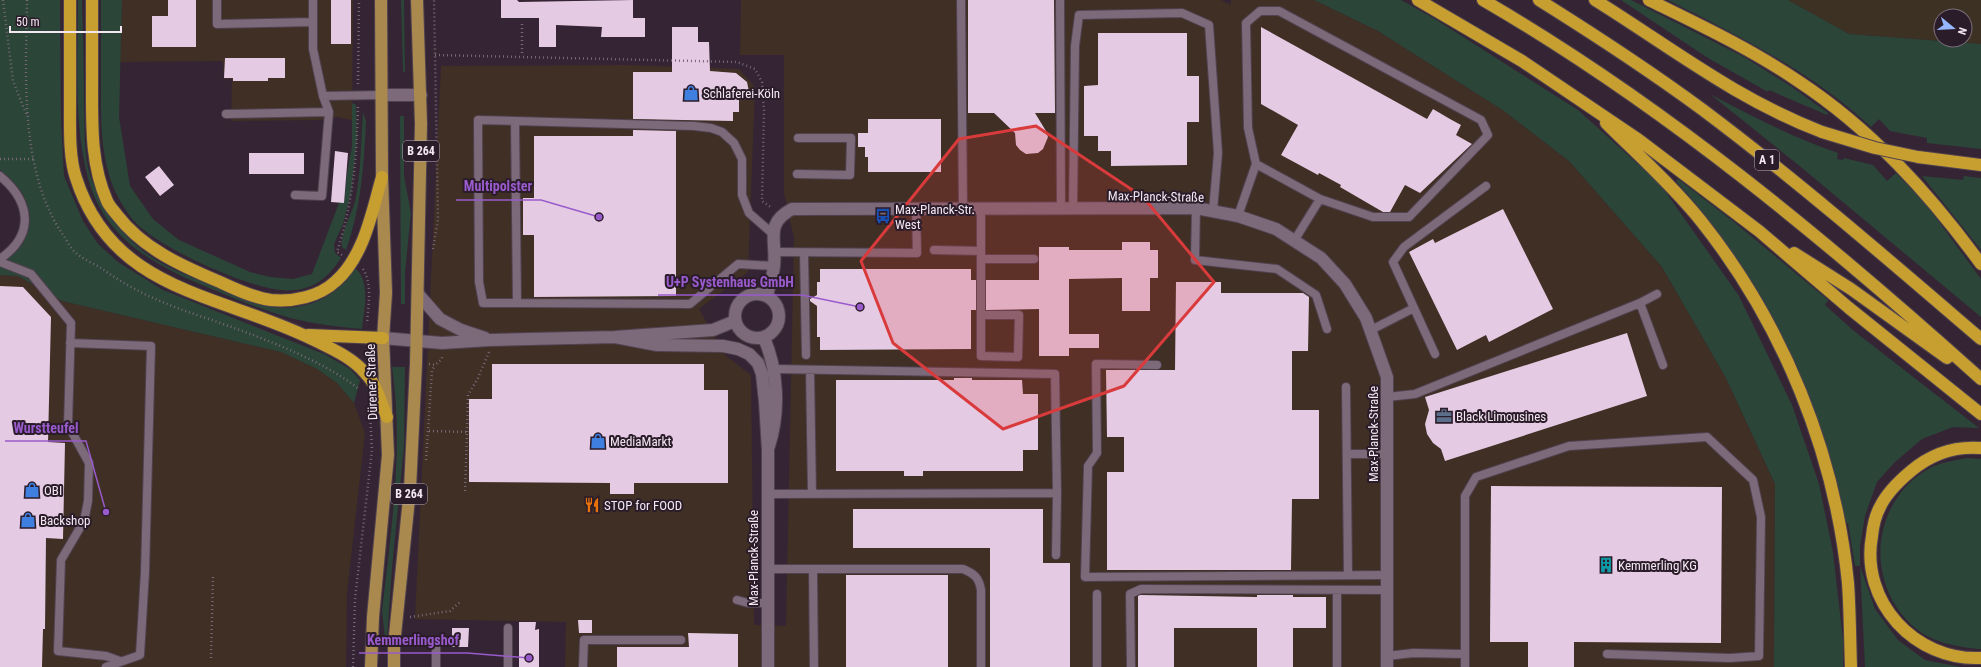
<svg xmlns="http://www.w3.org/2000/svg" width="1981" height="667" font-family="'Roboto Condensed',sans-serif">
<rect width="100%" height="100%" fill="#352534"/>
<path fill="#3f2f24" d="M122,0H353L352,120L336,117L319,120L231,121L232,79H224L223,61L120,62Z
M741,0H1221L1231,5V0H1314L1378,31L1504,111L1569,161L1662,267L1726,378L1775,484L1774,667H565L566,622L415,619L441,66L626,65L739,69L755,87L748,272L699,309L725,355L751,375L754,625L786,626L794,238L784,193V55H740Z
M0,275L18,276L62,301L281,352L317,369L337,383L354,403L365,433L347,593L346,667H0Z"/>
<path fill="#3c3122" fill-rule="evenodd" d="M1788,0H1981V44L1849,34ZM1941,16H1965V40H1941Z"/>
<path fill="#2b4539" d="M0,0H60L61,121L64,176L83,221L98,244L118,262L163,290L324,354L350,369L360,380L354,403L337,383L317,369L281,352L62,301L18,276L0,275V263C7,257 16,252 22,245C24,242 26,237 27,234C37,208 20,185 0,170Z
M78,0H82C83,34 84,69 84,103C85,128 83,154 91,178C101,205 117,229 138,247C159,265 186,275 211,285C230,292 252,304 273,307C307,311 338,297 355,268C371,281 364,311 362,329C338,327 314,324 290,318C266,311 242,302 219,292C162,269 105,243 88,178C73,121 78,58 78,0Z
M101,0H122L119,117L130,186L153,219L179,240L250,272L270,277L293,279L312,274L339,203H344L347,173L352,147V103L356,105L357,138L351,193L343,224L334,244L335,253L341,258C332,272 320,285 302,289C295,290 288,291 281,290C246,287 162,249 137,224C127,214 120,201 114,189C100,155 101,120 101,85C101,56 101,28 101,0Z
M401,0H404L405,73L403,71Z
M1314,0H1401L1435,19L1578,110L1660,184L1739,296L1792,405L1819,484L1833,552L1843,640V667H1774L1775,484L1726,378L1662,267L1569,161L1504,111L1378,31Z
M1621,0H1631L1744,57L1792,87L1828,113L1827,115L1769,90L1768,92L1708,58Z
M1668,0H1788L1849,34L1981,44V149L1927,143V138L1890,131L1879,119L1871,127C1812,72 1739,36 1668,0Z
M1710,94C1752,116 1793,138 1838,153L1837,159L1843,160L1844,158L1873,165L1887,181L1896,173L1925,203L1981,279V317L1802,168Z
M363,112L366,121C364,165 361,208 346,250L342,247C340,233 351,216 355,202C361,173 361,142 363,112Z
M400,116H404V176L411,213L405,272V304H401Z
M1922,176L1963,180L1964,176L1981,178V250Z
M1678,179L1734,222L1828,300L1825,305L1854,331L1979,428L1953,427L1922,439L1894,463L1877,482L1865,516L1860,546V566L1875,609L1898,640L1925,660L1961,667H1865L1860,566H1855L1848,523H1845C1819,393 1765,280 1676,181Z
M392,367H405L404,447L392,568L387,638H385L382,611C391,531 404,448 392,367Z
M1967,458L1981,459V649H1979C1956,647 1931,642 1914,627C1863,583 1871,498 1932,467C1943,462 1956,460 1967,458Z"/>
<path fill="#e5cae3" d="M168,0H196V47H152V16H168Z
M331,0H351V44H331Z
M501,0H517L519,2L633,0V18H645V37H601L602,27L556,25V47H539V18H501Z
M968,0H1054L1055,113H1035L1046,131L1048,137L1043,149L1038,153L1026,154L1020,150L1016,145L1015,133L994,113H968Z
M672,27H698V42H709L710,71L736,73L747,82L750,97H739V112H733V121L633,119V72H672Z
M1261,27L1427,119L1433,109L1450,119L1461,125L1456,135L1472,144L1420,193L1405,185L1390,212H1383L1340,187L1341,185L1319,173L1318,175L1281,155L1298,125L1261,104Z
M1098,33H1187V76H1199V122H1187V165L1111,166V151H1098V136H1084V86L1098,85Z
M225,58H285V78H268V81H233V78H224Z
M868,119H941V172H868V157H865V147H858V133H868Z
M633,130L676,131V296L534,297V235H523V198H534V136H633Z
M335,151L348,153L344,203L331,202Z
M249,153H304V174H249Z
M159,166L174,185L160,196L145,177Z
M1503,209L1553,309L1489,342L1486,335L1457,350L1409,252L1433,239L1435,243Z
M1122,242H1150V250H1158V278H1150V311H1122V278L1069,279V334H1099V348H1069V356H1039V309L986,310V280H1039V247H1069V250H1122Z
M820,269H971V280H976V310H971V349L820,350V337H817V306L810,301V299L817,295V282H820Z
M1176,282H1221V293H1303L1309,297L1308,351H1292V410H1319V499H1292L1291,570H1107V472H1124V437H1107L1106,370H1175Z
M0,286L23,287L51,317L48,442L65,443L63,539L46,538L45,629H43L42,667H0Z
M1627,333L1647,396L1445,461L1441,449L1433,443L1427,434L1425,424L1429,410L1425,397Z
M492,364H704V390H728V483H634V494H610V483L469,482V399H492Z
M954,378H972V380H1022L1023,394H1038V450H1023V471H923V476H904V471H836V380H954Z
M1491,486L1722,487L1721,643L1574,642V667H1528V642H1490Z
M853,509H1043V563H1070V667H990V548H853Z
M846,575H948V667H846Z
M1140,595L1257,597V595H1293V597H1326V628H1293V667H1257V628H1174V667H1138V596Z
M578,620H592V633H579Z
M519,622H536L535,630L539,629V667H519Z
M452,628H469L468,647H452Z
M688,633L738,634V667H617V647H689Z"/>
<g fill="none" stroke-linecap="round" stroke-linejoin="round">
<defs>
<path id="lane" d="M217,0V24L313,22
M313,0V49L323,96L382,95
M961,0L963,208
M1060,0L1061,208
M226,114L329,112
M515,121L694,126L711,128L722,132L734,143L742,159V195L749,213L773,234
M797,174L850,175L851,138H798
M0,176C30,201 36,234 0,259
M295,195L322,196L329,112L323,96
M1073,208L1075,46L1079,15L1182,13L1209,25L1218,153L1213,211
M1196,208L1195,260L1277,269L1316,295L1327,329
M1238,216L1256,164L1320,199L1373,217H1409L1488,135L1481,120L1279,11H1260L1246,23L1248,128L1256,164
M1294,241L1320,199
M934,250L981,251
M774,252L917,253L916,208
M804,253L806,355
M981,259H1034
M0,262L31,274L71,323L68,425L89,463L88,501L84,521L61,560L58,651L106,656L120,661
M517,303H483L479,282L478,120L515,121L517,303L690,304L738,264L774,266
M1640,303L1663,365
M981,315H1019L1018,357L981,356V208
M1371,330L1414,308
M70,343L151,346L145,572L140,655L106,667
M1435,354L1393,262L1404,247L1486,186
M1157,365L1096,364L1097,453L1088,466L1085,577L1387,575
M810,370L812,494
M1346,387L1348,575
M1387,397L1415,394L1640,303L1657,294
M1347,454H1387
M767,494L1057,493L1055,374L775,369
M1056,555L1057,493
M768,569H963C975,574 979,578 981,590V667
M813,569L814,667
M1097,594V667
M737,600L748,603H768
M508,628V667
M1387,656L1413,653L1465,654
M436,667V647
M583,667L584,640H681
M1131,667L1130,594L1141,589L1387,590
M1337,667V590
M1465,667V496L1476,477L1569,446L1707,437L1753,480L1761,517L1759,656L1730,658L1607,654"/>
<path id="street" d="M382,95H421
M735 316a22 22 0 1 1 44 0a22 22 0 1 1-44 0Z
M418,294L440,319L461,330L485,338
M767,296C769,286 773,276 774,266C777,240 764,224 792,209L1196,208L1238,216L1276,229L1321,258L1345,284L1366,318L1387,377V667
M615,337L657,345L723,346L738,349L749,354L758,363L762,374L765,402L768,450V667
M383,338L442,343L490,340L615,337L713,330L735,321
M764,338C778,370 780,412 769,446"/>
<path id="primary" d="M371,667L373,617L388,455L383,338L386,293L382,177L381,0
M394,667V645L410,489L416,364L421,124L417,0"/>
<path id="highway" d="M70,0C70,35 70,71 70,106C70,128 69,158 76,178C113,294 224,294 316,341C334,350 353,358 366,374C377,385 381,403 387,417
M92,0C92,29 92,58 92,88C92,126 91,165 107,201C109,206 114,211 117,215C143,249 182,266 220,282C235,289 254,298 271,300C293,302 319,297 336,281C364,256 372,212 382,177
M1418,0L1522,61L1639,140L1759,231L1849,308L1981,414
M1483,0C1664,105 1826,240 1981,379
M1539,0C1595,35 1650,71 1703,110C1799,182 1890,261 1981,339
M1595,0C1672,48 1736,99 1822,132
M1649,0C1700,25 1751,49 1798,81C1871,129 1929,193 1981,264
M1606,123C1638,155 1672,185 1701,221C1783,324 1835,452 1848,583C1850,611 1850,639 1851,667
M1918,157L1981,165
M1794,253L1851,289L1947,358
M308,335L383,338
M1981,448C1955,446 1931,454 1911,471C1899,481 1887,492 1880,507C1875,516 1873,526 1872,536C1860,602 1915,661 1981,658"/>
</defs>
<use href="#lane" stroke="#50424f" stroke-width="10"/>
<use href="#street" stroke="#50424f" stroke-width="14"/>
<use href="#primary" stroke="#50424f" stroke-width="14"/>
<use href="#highway" stroke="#50424f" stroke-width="14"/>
<path stroke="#766875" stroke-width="2.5" stroke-dasharray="1 3" stroke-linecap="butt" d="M3,0L13,81L27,116
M27,0C26,75 19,170 63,235C67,240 70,248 75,252C82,259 93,263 101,268C136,293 169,306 209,319C257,336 319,358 359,389
M522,24V56
M435,55L737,62L755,69L762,82L764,110L762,201L772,208
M358,84L359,0
M0,159H35
M433,249L438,219L434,0
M342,255L337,252C353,202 357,157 358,105
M363,269C373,286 368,305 367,324
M429,364L435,365L442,359V355
M429,431L467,432L465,492
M467,432L468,395L478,378L489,352
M426,460L432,371L435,365
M410,617L450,611L461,601
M211,658L213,575
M353,667L355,599L372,450L370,413"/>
<use href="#lane" stroke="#7c697a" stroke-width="8"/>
<use href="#street" stroke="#7c697a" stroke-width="12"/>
<use href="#primary" stroke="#a9894e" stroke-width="12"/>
<use href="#highway" stroke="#c79f30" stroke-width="12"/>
<defs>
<path id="highway-bridge" d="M1822,132L1875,148L1918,157"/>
</defs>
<use href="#highway-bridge" stroke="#50424f" stroke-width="14" stroke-linecap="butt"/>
<use href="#highway-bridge" stroke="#c79f30" stroke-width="12"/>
</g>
<path fill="#d93b3c" fill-opacity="0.2" stroke="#d93b3c" stroke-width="3" stroke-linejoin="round" d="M1036,126L1143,197L1214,282L1124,386L1003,429L893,343L861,261L959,139Z"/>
<defs>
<symbol id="shop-bare" viewBox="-9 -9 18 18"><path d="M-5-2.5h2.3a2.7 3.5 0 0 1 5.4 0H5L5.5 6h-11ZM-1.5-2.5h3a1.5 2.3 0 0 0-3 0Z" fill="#3f7fe0" stroke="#2b1c2a" stroke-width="2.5" paint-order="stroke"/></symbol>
<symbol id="bus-bare" viewBox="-9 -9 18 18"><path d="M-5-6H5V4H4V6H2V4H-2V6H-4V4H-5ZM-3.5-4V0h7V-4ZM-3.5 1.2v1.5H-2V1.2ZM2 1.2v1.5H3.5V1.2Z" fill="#1a4fb4" stroke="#2b1c2a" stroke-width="2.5" paint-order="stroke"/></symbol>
<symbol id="office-bare" viewBox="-9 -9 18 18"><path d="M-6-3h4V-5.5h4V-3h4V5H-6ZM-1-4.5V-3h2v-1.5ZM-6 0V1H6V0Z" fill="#5c6f8a" stroke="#2b1c2a" stroke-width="2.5" paint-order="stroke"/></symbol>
<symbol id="restaurant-bare" viewBox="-9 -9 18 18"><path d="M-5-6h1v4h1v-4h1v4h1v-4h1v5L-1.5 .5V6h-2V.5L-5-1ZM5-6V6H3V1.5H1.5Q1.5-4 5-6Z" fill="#e8710a" stroke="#2b1c2a" stroke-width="2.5" paint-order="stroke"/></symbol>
<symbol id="building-bare" viewBox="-9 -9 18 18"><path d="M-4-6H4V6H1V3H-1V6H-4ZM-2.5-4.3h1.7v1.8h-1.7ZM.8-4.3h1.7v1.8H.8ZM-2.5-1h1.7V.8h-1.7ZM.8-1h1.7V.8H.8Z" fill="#0f9aa8" stroke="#2b1c2a" stroke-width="2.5" paint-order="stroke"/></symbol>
</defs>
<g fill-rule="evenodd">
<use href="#shop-bare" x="680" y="82" width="22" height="22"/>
<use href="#bus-bare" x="872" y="205" width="22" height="22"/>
<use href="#office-bare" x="1433" y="405" width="22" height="22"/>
<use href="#shop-bare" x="587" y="430" width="22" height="22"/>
<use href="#shop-bare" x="21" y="479" width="22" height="22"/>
<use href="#restaurant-bare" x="581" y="494" width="22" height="22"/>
<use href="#shop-bare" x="17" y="509" width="22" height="22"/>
<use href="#building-bare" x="1595" y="554" width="22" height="22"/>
</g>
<g text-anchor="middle" stroke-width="4" stroke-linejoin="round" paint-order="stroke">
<g fill="#2b1c2a" stroke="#b7abb6" stroke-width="1">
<rect x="403" y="141" width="36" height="20" rx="3"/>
<rect x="1755" y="150" width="24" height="20" rx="3"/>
<rect x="391" y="484" width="36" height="20" rx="3"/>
</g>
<g font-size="12" font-weight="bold" fill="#f3e8f2">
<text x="421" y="155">B 264</text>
<text x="1767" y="164">A 1</text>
<text x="409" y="498">B 264</text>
</g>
<g font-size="13" fill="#f3e8f2" stroke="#2b1c2a" text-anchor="start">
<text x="703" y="98">Schlaferei-Köln</text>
<text x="895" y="214">Max-Planck-Str.<tspan x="895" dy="15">West</tspan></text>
<text x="1456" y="421">Black Limousines</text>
<text x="610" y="446">MediaMarkt</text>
<text x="44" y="495">OBI</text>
<text x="604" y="510">STOP for FOOD</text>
<text x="40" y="525">Backshop</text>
<text x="1618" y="570">Kemmerling KG</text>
</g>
<g font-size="13" fill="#f3e8f2" stroke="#2b1c2a">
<text transform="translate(1156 196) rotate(1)" y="5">Max-Planck-Straße</text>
<text transform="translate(371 382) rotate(-92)" y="5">Dürener Straße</text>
<text transform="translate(1373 434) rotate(-90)" y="5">Max-Planck-Straße</text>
<text transform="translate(753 558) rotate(-90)" y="5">Max-Planck-Straße</text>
</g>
</g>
<path fill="none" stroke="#995bcc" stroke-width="1.5" d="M599 217L541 200H456M860 307L802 295H658M106 512L86 441H5M529 658L467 653H359"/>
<g fill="#995bcc" stroke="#2b1c2a" stroke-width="1.5">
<circle cx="599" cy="217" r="4"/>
<circle cx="860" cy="307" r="4"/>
<circle cx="106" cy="512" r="4"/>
<circle cx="529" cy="658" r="4"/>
</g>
<g font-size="14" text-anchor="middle" font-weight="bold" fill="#995bcc" stroke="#2b1c2a" stroke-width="4" stroke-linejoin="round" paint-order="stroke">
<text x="498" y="191">Multipolster</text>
<text x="730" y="287">U+P Systenhaus GmbH</text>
<text x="46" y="433">Wurstteufel</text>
<text x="413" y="645">Kemmerlingshof</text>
</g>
<g transform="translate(1953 28) rotate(108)"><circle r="19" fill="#2b1c2a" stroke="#7b6e7a"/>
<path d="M0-3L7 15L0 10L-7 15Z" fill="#96b6fd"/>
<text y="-6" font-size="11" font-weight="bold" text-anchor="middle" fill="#f3e8f2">N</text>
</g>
<path d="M10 26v6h111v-6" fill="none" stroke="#f3e8f2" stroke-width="2"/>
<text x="16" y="26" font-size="12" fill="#f3e8f2" stroke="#2b1c2a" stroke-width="3" paint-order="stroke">50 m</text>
</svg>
